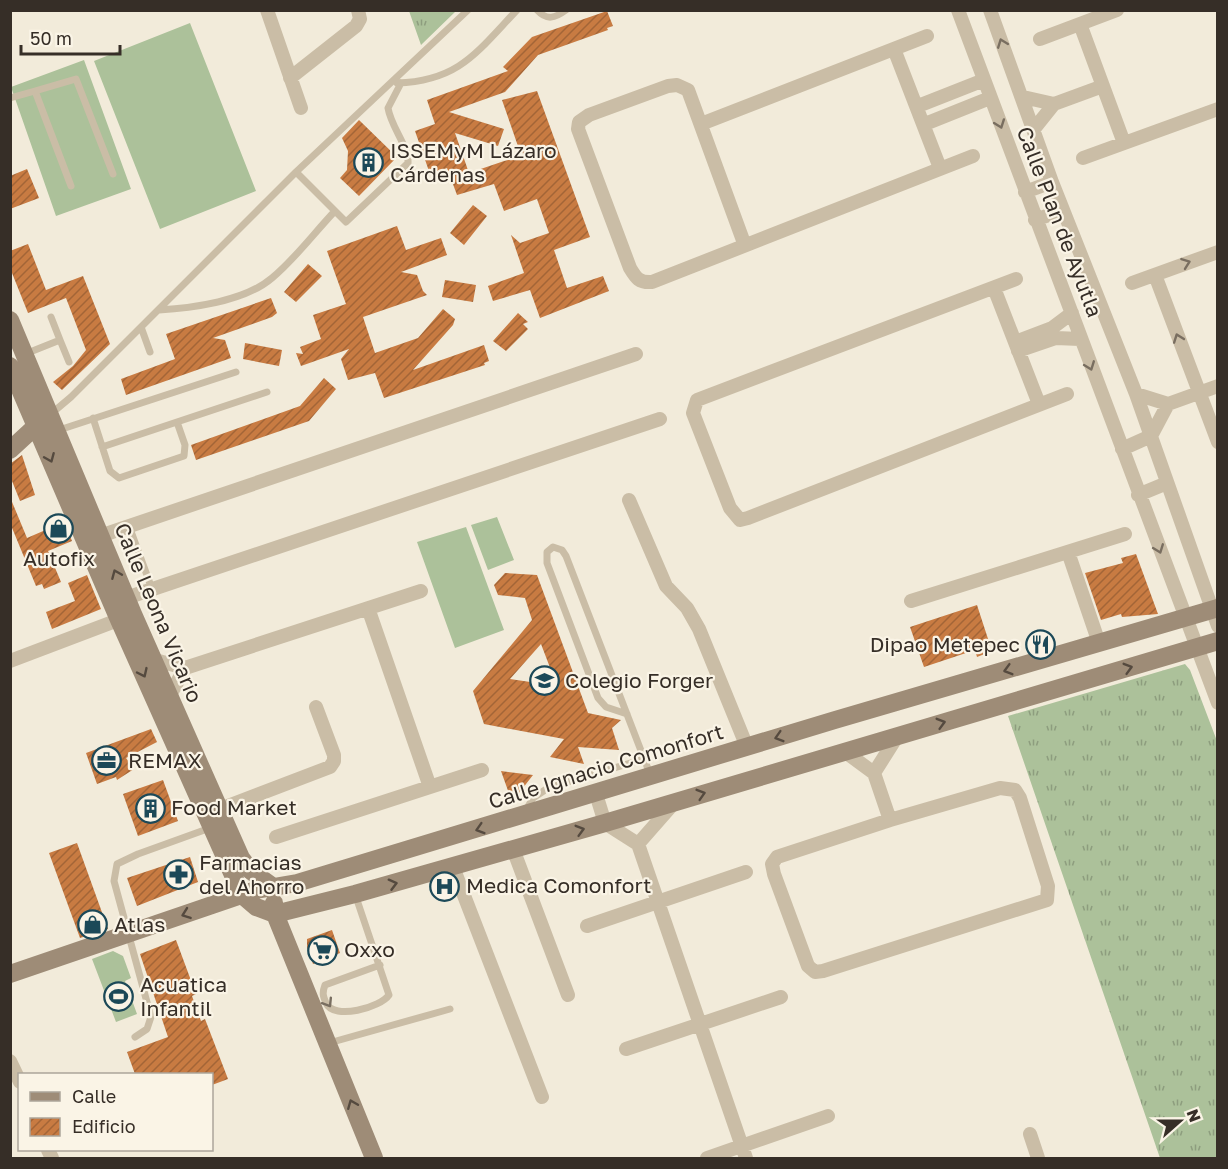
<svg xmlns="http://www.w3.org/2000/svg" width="1228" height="1169" font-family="'Golos Text',sans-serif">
<defs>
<pattern id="grass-tufts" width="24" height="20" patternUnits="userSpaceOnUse" patternTransform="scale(1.5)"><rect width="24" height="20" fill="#acc19a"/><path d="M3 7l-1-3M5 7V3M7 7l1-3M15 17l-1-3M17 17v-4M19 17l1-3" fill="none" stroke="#8d9d7e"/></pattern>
<pattern id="building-hatch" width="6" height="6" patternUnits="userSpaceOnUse" patternTransform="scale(1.5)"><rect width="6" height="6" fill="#c87b42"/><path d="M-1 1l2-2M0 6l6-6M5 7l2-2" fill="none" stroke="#a36537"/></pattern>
</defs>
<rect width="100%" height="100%" fill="#f2ebda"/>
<path fill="url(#grass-tufts)" d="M409,11V10L456,11L421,45Z
M1185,664L1190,670L1217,741V1158H1160L1008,716Z"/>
<path fill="#acc19a" d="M190,23L256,191L160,229L94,61Z
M84,60L131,189L56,216L11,87Z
M497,517L514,560L488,570L471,525Z
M466,527L504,630L455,648L417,542Z
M113,951L123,956L131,978L125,981L137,1014L116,1022L92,959Z"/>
<path fill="url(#building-hatch)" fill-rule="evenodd" d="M607,11L613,26L607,28L608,30L538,55L505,92L449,112L504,129L498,146L455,133L469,173L525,154L520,152L502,100L537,91L590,237L554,250L567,288L603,276L609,291L540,318L530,290L493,301L488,286L524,273L511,235L520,243L549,233L537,199L504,211L494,184L457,195L447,168L430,174L415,131L435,124L427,100L508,71L503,67L532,37Z
M359,120L397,157L359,196L340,178L347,170L348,151L342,138Z
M27,169L39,198L10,209V176Z
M473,205L487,216L464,245L450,233Z
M397,226L406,250L441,238L447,255L401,272L417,275L423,291L427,295L363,317L375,353L418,338L443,309L455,319L453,325L413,370L484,345L489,361L484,363L485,365L384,398L375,373L348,380L341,359L349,349L301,366L296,353L303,354L300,347L321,339L313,315L346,304L327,251Z
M28,244L46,290L83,276L110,344L62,390L53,382L73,366L86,350L66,298L28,313L10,268V251Z
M308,264L322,276L296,302L284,292Z
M445,280L476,285L473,302L442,297Z
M271,298L277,313L272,317L213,338L225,340L231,358L126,395L121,379L175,359L166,334Z
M518,313L528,322L523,324L528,329L506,351L493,341Z
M245,343L282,350L279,366L243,359Z
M324,378L336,389L309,421L196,460L191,445L300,406Z
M22,455L35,495L20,501L10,476V464Z
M10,497L27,538L64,522L72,541L48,551L61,582L44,589L42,584L36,586L10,523Z
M1136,554L1158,614L1122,617L1121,614L1101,620L1085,573L1123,563L1121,558Z
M505,573L537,575L588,713L621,720L612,728L619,750L578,747L584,764L550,757L564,739L484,724L473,691L532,620L525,598L498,595L494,585ZM541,644L557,686L510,679Z
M87,575L101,609L52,629L46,612L75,601L68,583Z
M977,605L990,645L985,647L987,653L977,657L975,650L924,667L910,627Z
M151,729L157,742L126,758L134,769L117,780L116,777L97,784L86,753Z
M501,771L533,775L512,802Z
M163,780L178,821L138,836L123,794Z
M77,843L108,929L80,938L49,853Z
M190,857L198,882L137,906L127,878Z
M332,930L340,953L313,964L307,947V939Z
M176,940L196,994L192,996L201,1021L205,1019L228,1079L212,1085V1074H135L127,1052L168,1037L140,954Z"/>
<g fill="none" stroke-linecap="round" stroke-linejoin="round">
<path stroke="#cabda6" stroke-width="7" d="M537,10C547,21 555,18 566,10
M397,83C459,81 477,52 517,10
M35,91L76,79L113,174
M10,98L35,91L71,186
M296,172L346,222L408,163C409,147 391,127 388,108L401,83
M159,310C193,308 245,301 272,278C295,259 314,233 335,211
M141,327L150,352
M60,340L69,362
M25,354L60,340L51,317
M52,413L71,397L296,172L468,10
M93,418L110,471L119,478L184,456L185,445L177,422
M59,430L236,372
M102,447L267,392
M129,526L152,589
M627,714L606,707L598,698L547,563V552L553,547L562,550L566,556L650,774
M526,810L533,798L548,788L644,759
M355,894L389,995C381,1007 334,1021 326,1003C323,996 322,993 325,985L380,965
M135,1037L147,1029L151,1017L114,881L117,864L138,854L210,828
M329,1043L450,1009"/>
<path stroke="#cabda6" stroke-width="14" d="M267,10L301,108
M958,10L1218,703
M990,10L1052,182L1136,394L1218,626
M1080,24L1124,143
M1040,39L1117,10
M894,49L940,168
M290,78L356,26L360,19L358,10
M1023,97L1054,104L1103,86
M918,106L984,80
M701,124L927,36
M925,124L990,98
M1034,129L1054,104
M1083,158L1218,109
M1025,192L1052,182
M1035,220L1063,210
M744,243L688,90L677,85L668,86L589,115L579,122L578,129L630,268C636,278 639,283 652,282L973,156
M1155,275L1218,442
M1016,279L697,400L693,413L730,508L740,520L748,518L1067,394
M1132,283L1218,252
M994,288L1039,404
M1015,342L1052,328L1072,313
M1018,351L1056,338L1080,339
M1136,394L1168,404L1218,386
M1122,449L1151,436L1168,404
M1138,495L1167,483
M629,500L666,586L687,608L699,629L747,747
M100,536L636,354
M1068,552L1099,643
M126,598L660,419
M911,601L1125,534
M368,608L430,787
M155,660L185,668L421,591
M10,661L126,617
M170,695L185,668
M844,751L874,773L890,820
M874,773L898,735
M1000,788L1015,790L1020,798L1048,886L1047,900L823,971L815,972L808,966L774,874L772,864L777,857L890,820Z
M596,794L605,823L638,844L746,1158
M220,809L330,767L334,761V755L316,707
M276,837L482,770
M638,844L674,803
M513,849L568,995
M453,867L542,1097
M587,926L746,872
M626,1049L781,997
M10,1061L20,1082
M1030,1134L1038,1158
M48,1150L52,1158
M707,1158L828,1116"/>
<path stroke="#9e8c77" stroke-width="18" d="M10,320L133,614L241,858L251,871L272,886
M10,366L119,620L242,895L256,907L275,914
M10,450L36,426
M274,903L275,914L374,1158
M275,914L355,894L605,823L1218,641
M10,974L256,890L297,883L835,720L1218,608"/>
</g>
<defs><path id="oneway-chevron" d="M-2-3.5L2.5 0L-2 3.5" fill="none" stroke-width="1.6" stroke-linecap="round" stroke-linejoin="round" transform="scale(1.5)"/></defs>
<g stroke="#796e60">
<use href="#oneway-chevron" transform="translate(1002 43) rotate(-111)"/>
<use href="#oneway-chevron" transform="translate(1000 124) rotate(70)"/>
<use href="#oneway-chevron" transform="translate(1186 263) rotate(-20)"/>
<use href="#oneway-chevron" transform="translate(1178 338) rotate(-110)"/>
<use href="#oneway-chevron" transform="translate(1090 366) rotate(69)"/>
<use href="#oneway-chevron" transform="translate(1159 549) rotate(69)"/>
<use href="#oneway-chevron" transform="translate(328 1003) rotate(58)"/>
</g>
<g stroke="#554a3f">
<use href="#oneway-chevron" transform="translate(50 458) rotate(67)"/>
<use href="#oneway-chevron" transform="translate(116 574) rotate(-113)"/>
<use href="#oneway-chevron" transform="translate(1128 668) rotate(-16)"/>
<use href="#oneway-chevron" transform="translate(1008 670) rotate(164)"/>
<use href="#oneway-chevron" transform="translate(143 673) rotate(65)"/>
<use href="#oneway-chevron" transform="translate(941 723) rotate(-16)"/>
<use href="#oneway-chevron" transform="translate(779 737) rotate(163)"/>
<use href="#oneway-chevron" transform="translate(701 794) rotate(-17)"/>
<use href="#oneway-chevron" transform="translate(480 829) rotate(163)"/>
<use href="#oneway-chevron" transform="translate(580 830) rotate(-16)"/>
<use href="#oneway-chevron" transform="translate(393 884) rotate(-15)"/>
<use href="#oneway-chevron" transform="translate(186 914) rotate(160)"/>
<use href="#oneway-chevron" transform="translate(352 1104) rotate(-112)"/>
</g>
<defs>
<symbol id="building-ring" viewBox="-11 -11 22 22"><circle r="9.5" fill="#faf4e6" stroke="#1c4958" stroke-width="1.5"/><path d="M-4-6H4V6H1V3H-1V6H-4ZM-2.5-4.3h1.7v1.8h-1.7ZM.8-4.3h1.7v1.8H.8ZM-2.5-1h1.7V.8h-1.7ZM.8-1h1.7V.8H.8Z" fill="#1c4958"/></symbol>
<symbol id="shop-ring" viewBox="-11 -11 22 22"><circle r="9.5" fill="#faf4e6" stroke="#1c4958" stroke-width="1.5"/><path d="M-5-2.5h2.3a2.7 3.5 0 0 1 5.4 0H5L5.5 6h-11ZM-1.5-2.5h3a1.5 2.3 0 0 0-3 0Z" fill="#1c4958"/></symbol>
<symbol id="restaurant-ring" viewBox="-11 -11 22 22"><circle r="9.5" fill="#faf4e6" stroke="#1c4958" stroke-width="1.5"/><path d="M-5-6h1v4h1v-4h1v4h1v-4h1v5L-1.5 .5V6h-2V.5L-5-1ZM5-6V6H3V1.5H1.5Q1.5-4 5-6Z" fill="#1c4958"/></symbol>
<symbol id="school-ring" viewBox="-11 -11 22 22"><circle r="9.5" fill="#faf4e6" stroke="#1c4958" stroke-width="1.5"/><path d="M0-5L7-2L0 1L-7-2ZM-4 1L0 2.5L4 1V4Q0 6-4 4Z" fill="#1c4958"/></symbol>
<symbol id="office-ring" viewBox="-11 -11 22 22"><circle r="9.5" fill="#faf4e6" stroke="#1c4958" stroke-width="1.5"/><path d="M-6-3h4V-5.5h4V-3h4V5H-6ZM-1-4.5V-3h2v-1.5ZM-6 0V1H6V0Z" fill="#1c4958"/></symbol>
<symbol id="pharmacy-ring" viewBox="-11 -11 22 22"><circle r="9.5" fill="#faf4e6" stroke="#1c4958" stroke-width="1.5"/><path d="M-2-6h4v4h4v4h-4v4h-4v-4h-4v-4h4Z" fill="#1c4958"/></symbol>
<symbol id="hospital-ring" viewBox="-11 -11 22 22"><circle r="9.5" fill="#faf4e6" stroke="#1c4958" stroke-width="1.5"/><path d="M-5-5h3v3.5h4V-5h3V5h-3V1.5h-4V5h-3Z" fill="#1c4958"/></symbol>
<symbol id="supermarket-ring" viewBox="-11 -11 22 22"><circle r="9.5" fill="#faf4e6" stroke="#1c4958" stroke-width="1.5"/><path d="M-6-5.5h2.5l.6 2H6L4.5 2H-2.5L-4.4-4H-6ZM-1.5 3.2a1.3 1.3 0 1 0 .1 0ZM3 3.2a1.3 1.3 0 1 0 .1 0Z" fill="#1c4958"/></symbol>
<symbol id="stadium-ring" viewBox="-11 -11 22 22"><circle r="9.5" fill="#faf4e6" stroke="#1c4958" stroke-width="1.5"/><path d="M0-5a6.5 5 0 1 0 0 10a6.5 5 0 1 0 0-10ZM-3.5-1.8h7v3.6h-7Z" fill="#1c4958"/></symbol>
</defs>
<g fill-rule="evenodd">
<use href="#building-ring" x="352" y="146" width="33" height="33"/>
<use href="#shop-ring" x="42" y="512" width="33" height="33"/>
<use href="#restaurant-ring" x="1024" y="628" width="33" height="33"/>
<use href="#school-ring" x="528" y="664" width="33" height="33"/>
<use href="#office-ring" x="90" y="744" width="33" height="33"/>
<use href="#building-ring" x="134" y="792" width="33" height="33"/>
<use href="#pharmacy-ring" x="162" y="858" width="33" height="33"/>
<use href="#hospital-ring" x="428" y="870" width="33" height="33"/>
<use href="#shop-ring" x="76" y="908" width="33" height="33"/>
<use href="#supermarket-ring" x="306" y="934" width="33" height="33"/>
<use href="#stadium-ring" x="102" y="980" width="33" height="33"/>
</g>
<g text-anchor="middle" stroke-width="4.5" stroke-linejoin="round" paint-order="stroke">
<g font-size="21" fill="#362e27" stroke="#faf4e6" text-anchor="start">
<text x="390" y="158">ISSEMyM Lázaro<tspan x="390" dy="24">Cárdenas</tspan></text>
<text x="59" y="566" text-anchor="middle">Autofix</text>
<text x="1020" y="652" text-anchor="end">Dipao Metepec</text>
<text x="565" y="688">Colegio Forger</text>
<text x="128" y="768">REMAX</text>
<text x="171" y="815">Food Market</text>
<text x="199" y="870">Farmacias<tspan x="199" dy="24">del Ahorro</tspan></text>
<text x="466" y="893">Medica Comonfort</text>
<text x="114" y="932">Atlas</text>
<text x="344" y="957">Oxxo</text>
<text x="140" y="992">Acuatica<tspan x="140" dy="24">Infantil</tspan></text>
</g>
<g font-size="21" fill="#362e27" stroke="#faf4e6">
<text transform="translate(1059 222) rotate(69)" y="7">Calle Plan de Ayutla</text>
<text transform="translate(158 613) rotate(67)" y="7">Calle Leona Vicario</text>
<text transform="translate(606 767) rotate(-17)" y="7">Calle Ignacio Comonfort</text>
</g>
</g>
<rect width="1228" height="1169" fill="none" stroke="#362e27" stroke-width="24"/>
<rect x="18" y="1073" width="195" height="78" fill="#faf4e6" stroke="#aca59a" stroke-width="1.5"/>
<rect x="30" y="1092" width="30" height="9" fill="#9e8c77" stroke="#aca59a" stroke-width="1.5"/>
<text x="72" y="1103" font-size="18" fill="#362e27">Calle</text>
<rect x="30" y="1118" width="30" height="18" fill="url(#building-hatch)" stroke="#aca59a" stroke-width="1.5"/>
<text x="72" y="1133" font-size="18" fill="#362e27">Edificio</text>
<g transform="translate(1180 1121) rotate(69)" stroke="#faf4e6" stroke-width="4.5" paint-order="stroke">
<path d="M0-4.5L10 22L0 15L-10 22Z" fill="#362e27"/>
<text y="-9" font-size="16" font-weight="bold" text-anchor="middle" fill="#362e27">N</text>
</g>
<path d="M21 45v9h99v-9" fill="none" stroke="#362e27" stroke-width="3"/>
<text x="30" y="45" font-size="18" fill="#362e27" stroke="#faf4e6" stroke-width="4.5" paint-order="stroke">50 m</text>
</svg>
